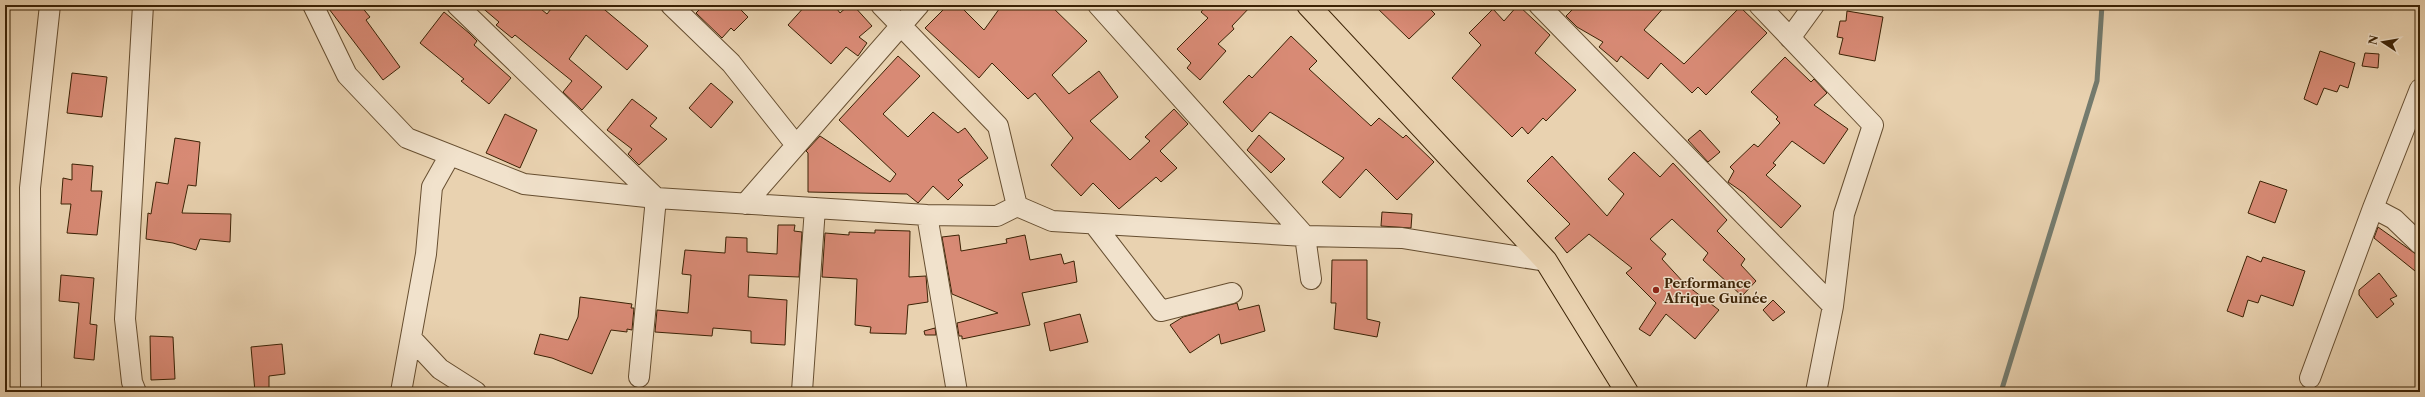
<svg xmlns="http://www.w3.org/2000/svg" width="2425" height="397" font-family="'Libre Caslon Text',serif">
<rect width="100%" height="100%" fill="#e9d2b0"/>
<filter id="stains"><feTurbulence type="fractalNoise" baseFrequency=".005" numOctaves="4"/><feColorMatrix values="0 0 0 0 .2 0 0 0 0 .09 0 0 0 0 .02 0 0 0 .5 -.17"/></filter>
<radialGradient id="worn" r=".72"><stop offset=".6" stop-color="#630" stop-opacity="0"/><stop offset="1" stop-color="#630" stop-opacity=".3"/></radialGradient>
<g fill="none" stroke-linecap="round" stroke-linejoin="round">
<path stroke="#747b6e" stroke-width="5" d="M2001,392L2097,81L2102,5"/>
</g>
<path fill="#d88a75" stroke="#3b2205" d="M326,5H360L370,17L366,20L400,67L383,80Z
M479,5H536L547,14L554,5H599L648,46L627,70L586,35L569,59L602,87L582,110L563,92L572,81L515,35L512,38L496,25L499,22Z
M704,5H736L748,17L734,31L731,28L722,38L696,13Z
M806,5H834L840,13L849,5H853L872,26L859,37L867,43L858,56L846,47L831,64L788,25Z
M948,5H959L984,30L1002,5H1050L1087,41L1052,75L1069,94L1099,71L1118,97L1090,121L1130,160L1150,141L1145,137L1174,109L1188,124L1160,151L1177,168L1161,182L1156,177L1119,209L1093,183L1081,196L1051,165L1073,138L1035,93L1028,99L992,63L979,78L925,28Z
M1207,5H1252L1232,26L1234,29L1218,44L1226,51L1200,80L1187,68L1191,63L1177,49L1208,18L1201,12Z
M1374,5H1426L1435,14L1409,39Z
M1518,5L1550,35L1535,53L1576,90L1546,121L1543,118L1528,134L1522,127L1512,137L1452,78L1481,45L1469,33L1493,9L1504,21Z
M1577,5H1666L1644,30L1684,64L1740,7L1767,33L1706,95L1698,87L1692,93L1661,63L1648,79L1621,56L1617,62L1599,47L1603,42L1577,27L1566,16Z
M1847,11L1883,17L1875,61L1839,54L1843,38L1837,37L1840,21H1846Z
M444,12L469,33L477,41L474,45L511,78L489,104L461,81L464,79L420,43Z
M1291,36L1317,61L1309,69L1371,126L1379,118L1403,138L1406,135L1434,162L1397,200L1366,169L1340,198L1322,182L1344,158L1270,112L1252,132L1223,102L1249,75L1252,78Z
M2320,51L2355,63L2348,88L2340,85L2337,92L2324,88L2317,105L2304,99Z
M2365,53L2379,54L2378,68L2362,66Z
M898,56L920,76L883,114L908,137L933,112L958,133L965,128L988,158L958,180L963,185L948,200L933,186L918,203L907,194L808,192V153L806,151L820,136L890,182L896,174L839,120Z
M1785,57L1811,82L1814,79L1827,93L1814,105L1848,129L1824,164L1792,141L1773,163L1776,165L1766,175L1801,206L1781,228L1744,193L1728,182L1734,171L1730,167L1754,144L1758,147L1780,123L1776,119L1778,117L1751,92Z
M72,73L107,77L102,117L67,113Z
M711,83L733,102L711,128L689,108Z
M632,99L657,118L650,126L667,139L639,165L628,154L632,149L607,130Z
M505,114L537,130L520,168L486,153Z
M1700,130L1720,152L1708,162L1688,140Z
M1259,135L1285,159L1271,173L1247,150Z
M175,138L200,142L196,186L188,185L182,213L231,214L230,242L200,239L196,250L173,243L146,239L148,213L151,214L156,182L168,184Z
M1634,152L1660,177L1673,163L1727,220L1717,231L1745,259L1741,265L1756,281L1742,296L1703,260L1708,253L1672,219L1650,239L1666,254L1662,259L1685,284L1719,310L1695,339L1666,314L1650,336L1639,329L1656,303L1626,273L1632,268L1589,234L1567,253L1555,238L1570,224L1527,181L1552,156L1607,216L1624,194L1608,179Z
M72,164L93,166L91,191H102L97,235L67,233L71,204H61L63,178L72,180Z
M2260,181L2287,190L2275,223L2248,213Z
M1382,212L1412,214L1411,228L1381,226Z
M778,225H795L794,231L802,232L799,277L749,275L748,297L787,300L785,345L751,343V331L713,328L712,336L655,332L657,310L688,313L691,275L682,274L685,250L725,253L726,237L747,238V252L777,254Z
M2378,227L2420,257V275L2374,238Z
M875,230L910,231L909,277L926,276L928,302L908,305L906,334L870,333L871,327L855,325L857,279L822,277L825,233L849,235V232L875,233Z
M959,235L961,251L1007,243L1006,239L1025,235L1030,260L1061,254L1064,264L1074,261L1077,282L1022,293L1030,325L962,339V336H959L957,323L998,313L952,294L942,237Z
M2247,256L2261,262L2263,257L2305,271L2293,306L2261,295L2258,303L2248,300L2243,317L2227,311Z
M1332,260H1367V319L1380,322L1377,337L1334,329L1336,303H1331Z
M2379,273L2397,296L2390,299L2394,304L2377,318L2359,295V290Z
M61,275L94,278L90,324L97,325L94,360L74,358L79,303L59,301Z
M580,297L632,304L631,308H634L632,330L627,329V332L611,330L592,374L552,358L534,354L540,334L568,340L578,317Z
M1773,300L1785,312L1773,321L1763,310Z
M1237,303L1239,310L1259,305L1265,331L1221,344L1219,334L1190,353L1170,325L1183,317Z
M1080,314L1088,342L1050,351L1044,323Z
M935,328L936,335H925L924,331Z
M150,336L173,337L175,379L151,380Z
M282,344L285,374L269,376V390L255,392L251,347Z"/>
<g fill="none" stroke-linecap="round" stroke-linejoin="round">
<defs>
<path id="minor" d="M313,5L347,75L407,138L524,184L656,198L927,215L997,216L1017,206L1052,221L1305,236L1402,238L1546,261
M457,5L656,198L639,377
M671,5L731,63L796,145
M881,5L998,126L1017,206
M1098,5L1305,236L1311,279
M1539,5L1833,306
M1759,5L1873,125L1844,214L1833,306L1816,392
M1790,38L1814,5
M745,204L919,5
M2373,208L2394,219L2420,244
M927,215L957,392
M1094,224L1161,311L1232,293
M411,338L440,369L476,392
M2310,378L2373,208L2420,89
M802,391L815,208
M31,392L30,188L50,5
M136,392L132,382L125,319L143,5
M401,392L426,254L432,187L450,155"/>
<path id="major" d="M1308,5L1546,261L1627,392"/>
</defs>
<use href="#minor" stroke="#664e30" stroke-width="22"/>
<use href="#major" stroke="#3b2205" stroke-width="24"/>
<use href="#minor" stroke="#f1e2cc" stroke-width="20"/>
<use href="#major" stroke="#e9d2b0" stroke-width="22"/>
</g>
<circle fill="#8f2418" stroke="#f1e2cc" stroke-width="1.5" cx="1656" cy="290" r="4"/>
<g text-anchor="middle" stroke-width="3" stroke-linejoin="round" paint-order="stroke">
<g font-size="13" font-weight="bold" fill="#3b2205" stroke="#f1e2cc" text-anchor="start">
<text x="1664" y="288">Performance<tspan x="1664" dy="15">Afrique Guinée</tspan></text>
</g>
</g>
<rect width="2425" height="397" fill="none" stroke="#e9d2b0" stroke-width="20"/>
<rect x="6" y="6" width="2413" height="385" fill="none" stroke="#3b2205" stroke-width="2"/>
<rect x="10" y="10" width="2405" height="377" fill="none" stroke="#3b2205"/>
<g transform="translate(2383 42) rotate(282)" stroke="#f1e2cc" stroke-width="3" paint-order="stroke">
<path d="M0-3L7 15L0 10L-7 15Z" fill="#3b2205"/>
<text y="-6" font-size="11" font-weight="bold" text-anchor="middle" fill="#3b2205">N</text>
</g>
<rect width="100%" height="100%" filter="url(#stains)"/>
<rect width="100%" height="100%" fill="url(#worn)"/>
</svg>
